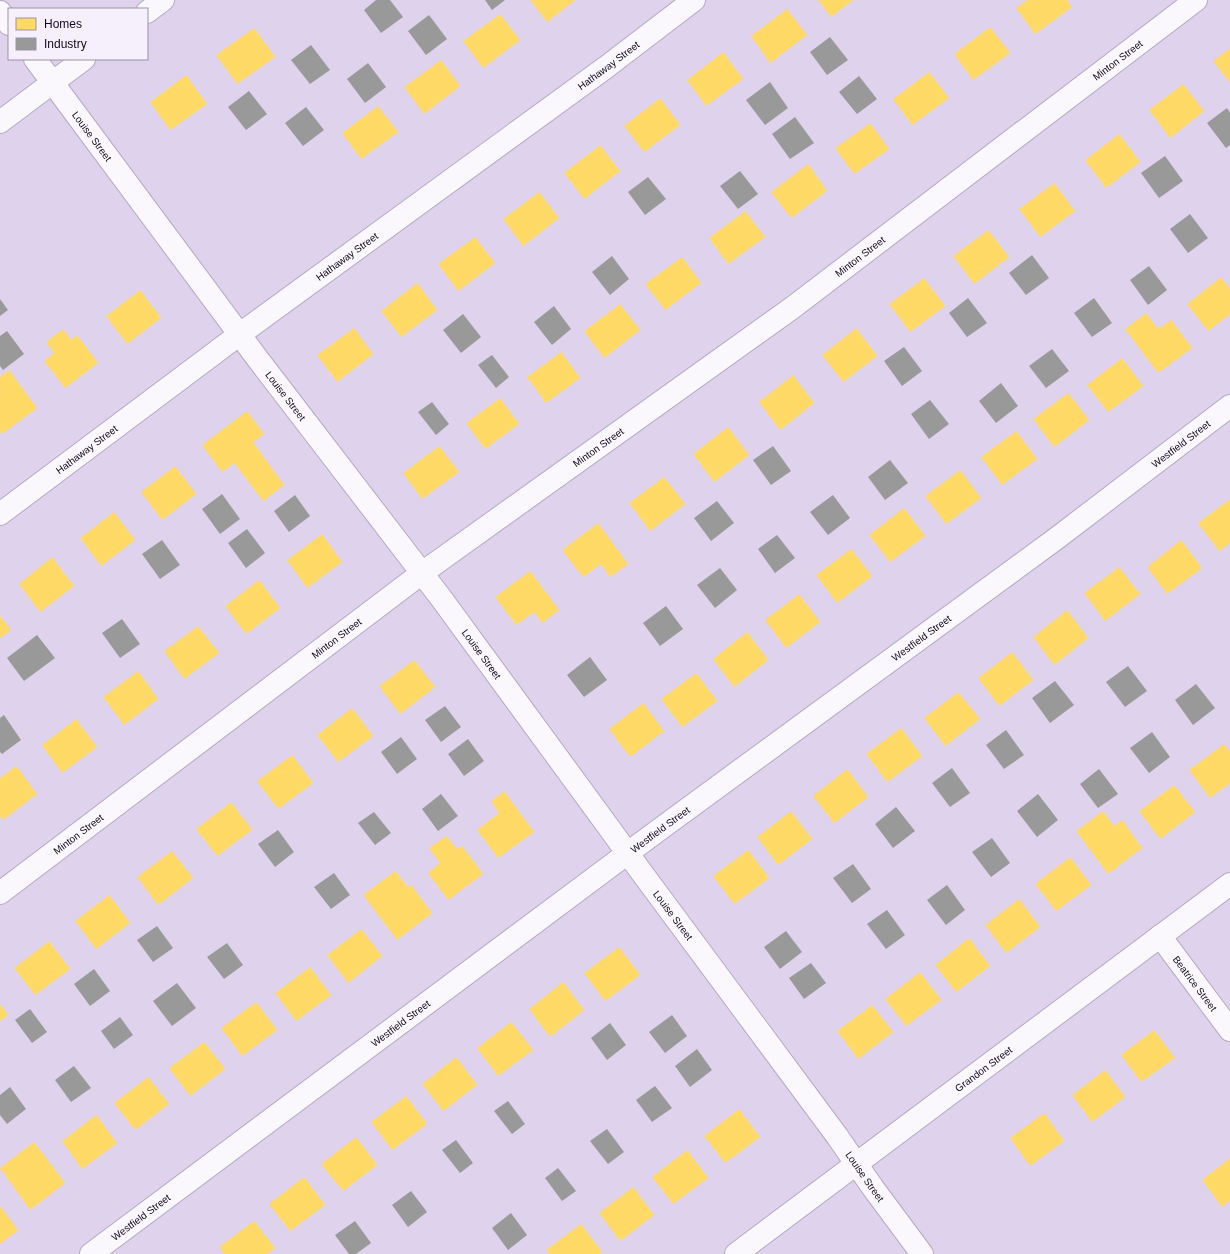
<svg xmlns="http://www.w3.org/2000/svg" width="1230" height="1254" font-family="Helvetica,sans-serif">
<rect width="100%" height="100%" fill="#dfd2ed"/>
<path fill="#ffd966" d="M530,0H575L547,22Z
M818,0H853L831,17Z
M1027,0H1067L1072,7L1035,34L1016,8Z
M787,9L807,35L770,63L751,36Z
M500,14L520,40L483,68L463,41Z
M990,27L1010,53L973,80L954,54Z
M254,28L275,57L237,84L216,55Z
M1230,48V83L1213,61Z
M723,52L743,79L706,106L687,80Z
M441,60L460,86L424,114L404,87Z
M929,72L949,98L912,125L893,99Z
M186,75L207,104L170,130L150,102Z
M1183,84L1204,111L1170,138L1149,110Z
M660,98L680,125L644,152L624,126Z
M378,106L398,132L361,159L342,133Z
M870,123L889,149L854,174L835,148Z
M1119,134L1140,162L1106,188L1085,160Z
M600,145L620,171L584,199L564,173Z
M808,164L827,191L791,218L771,192Z
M1054,183L1075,211L1040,237L1019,209Z
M539,192L559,218L523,246L503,219Z
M745,211L765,237L728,264L709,238Z
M988,230L1009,257L974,284L953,256Z
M475,237L495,263L458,291L438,264Z
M682,257L701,283L665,310L645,284Z
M1221,277L1230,289V314L1208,331L1187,304Z
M924,278L945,306L910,332L889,304Z
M417,283L437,310L401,337L381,311Z
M140,290L161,318L127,344L106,316Z
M620,304L640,330L604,358L584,331Z
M1146,313L1158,329L1171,320L1192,348L1158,373L1125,329Z
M354,328L373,354L337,382L317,355Z
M856,328L877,356L843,382L822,355Z
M63,329L71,340L77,335L98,363L65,388L44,361L54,353L46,342Z
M561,352L580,378L546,403L527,377Z
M1122,358L1143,386L1108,412L1087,385Z
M9,370L37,408L2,434L0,431V392L1,391L0,389V377Z
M793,375L814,403L780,430L759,402Z
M1068,393L1089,420L1054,447L1033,419Z
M500,398L519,424L485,449L466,423Z
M247,411L264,434L253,442L284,485L263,501L234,463L222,472L202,445Z
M728,427L749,455L714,482L693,454Z
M1016,431L1037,459L1002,485L981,457Z
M439,446L459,472L422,499L403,473Z
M175,466L196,494L162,520L141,492Z
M960,470L981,498L946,524L925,496Z
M664,477L685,504L650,531L629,503Z
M1230,499V543L1219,551L1198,523Z
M904,508L925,536L890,562L869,535Z
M114,512L135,540L101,566L80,538Z
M598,523L628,564L610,577L601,564L583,577L562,550Z
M322,534L342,562L307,588L287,560Z
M1181,540L1202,568L1167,594L1147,567Z
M851,549L872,576L837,603L816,575Z
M52,557L74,586L40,612L19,584Z
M1119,567L1140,594L1105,621L1084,593Z
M530,571L559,610L542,623L534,612L516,625L495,597Z
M259,580L280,608L246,634L225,606Z
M799,594L820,622L786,648L765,620Z
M1067,610L1088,638L1054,665L1033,637Z
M0,616L11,630L0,638Z
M198,626L219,653L184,679L164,651Z
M747,632L768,660L734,687L713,659Z
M1012,652L1033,680L999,706L978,678Z
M414,660L435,687L400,714L379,686Z
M138,671L158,699L124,725L103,697Z
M696,673L717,701L682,727L661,699Z
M958,692L980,719L945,746L924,718Z
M643,703L664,731L630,757L609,729Z
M352,708L373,736L338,762L317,735Z
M76,719L97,747L62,773L42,745Z
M901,728L922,756L887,782L866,754Z
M1224,744L1230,752V783L1210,798L1189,770Z
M292,755L313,783L278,809L257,781Z
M16,766L37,794L3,820L0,816V778Z
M847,769L868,797L834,823L813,796Z
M1174,785L1195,812L1160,839L1139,811Z
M504,791L534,832L498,858L477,830L499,813L491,801Z
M231,802L252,830L217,856L196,829Z
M791,811L812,839L778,865L757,837Z
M1103,811L1114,826L1122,820L1142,848L1108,874L1076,831Z
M446,836L457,849L462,846L483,874L448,900L428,873L440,863L429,848Z
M748,850L769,878L734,904L713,876Z
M172,851L193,878L158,905L137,877Z
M1070,857L1091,885L1056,911L1035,884Z
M395,871L408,887L411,885L432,913L397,940L363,895Z
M109,895L130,923L96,949L75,921Z
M1019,899L1040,927L1006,953L985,925Z
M361,929L382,956L348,983L327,955Z
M969,938L990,966L956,992L935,965Z
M49,941L70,969L35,995L14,968Z
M619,947L640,975L605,1001L584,973Z
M310,967L331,995L296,1021L275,993Z
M920,972L941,1000L906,1026L885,999Z
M563,982L584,1010L550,1037L529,1009Z
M256,1002L277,1030L242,1056L221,1028Z
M0,1004L8,1015L0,1021Z
M872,1005L893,1032L858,1059L837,1031Z
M511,1022L533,1050L498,1076L477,1048Z
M1154,1030L1175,1058L1141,1082L1121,1055Z
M204,1042L225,1069L190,1096L169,1068Z
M456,1057L477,1085L443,1111L422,1084Z
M1105,1070L1125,1097L1092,1122L1072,1095Z
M148,1077L169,1104L135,1130L114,1103Z
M406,1096L427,1124L392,1150L371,1122Z
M739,1109L760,1137L725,1163L704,1136Z
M1044,1113L1064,1141L1030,1166L1010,1138Z
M96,1115L117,1143L82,1169L62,1141Z
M356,1137L377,1165L343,1191L321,1164Z
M34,1142L65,1183L30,1210L0,1168Z
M687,1150L708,1178L673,1204L652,1177Z
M1230,1158V1200L1222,1207L1202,1180Z
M304,1177L325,1205L290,1231L269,1204Z
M633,1187L654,1215L620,1241L599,1213Z
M0,1206L18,1230L0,1244Z
M254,1221L275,1248L267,1254H224L219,1247Z
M581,1224L602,1252L599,1254H549L546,1250Z"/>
<path fill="#999" d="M376,0H390L403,17L381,33L364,10Z
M485,0H505L492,10Z
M429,15L447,39L426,55L408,31Z
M830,37L848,60L827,75L810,52Z
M311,45L330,70L310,84L291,60Z
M368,63L386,87L365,103L347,79Z
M859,76L877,99L857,114L839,92Z
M770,82L788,108L765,125L746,100Z
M249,91L267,114L246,130L228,107Z
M306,107L324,130L303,146L285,123Z
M1227,108L1230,113V145L1226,148L1207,123Z
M795,117L814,143L790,159L772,134Z
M1165,156L1183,181L1159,198L1141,173Z
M740,171L758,194L738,209L720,186Z
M648,177L666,199L645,215L628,192Z
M1190,214L1208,238L1188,253L1170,229Z
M1032,255L1049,278L1026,295L1009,273Z
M612,256L629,279L610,295L592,272Z
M1149,266L1167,290L1148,305L1130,280Z
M968,298L987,323L967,337L949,313Z
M1094,298L1112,323L1092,337L1074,313Z
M0,299L8,310L0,316Z
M554,306L571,329L552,345L534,322Z
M463,314L481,337L461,353L443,330Z
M7,331L24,354L3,370L0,366V336Z
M904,347L922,371L902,386L884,361Z
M1052,349L1069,371L1046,388L1029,366Z
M492,355L509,377L496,388L478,365Z
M1001,383L1018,406L996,423L979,401Z
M930,400L949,424L929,439L911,414Z
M432,402L449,424L436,435L418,412Z
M773,446L791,471L771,485L753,460Z
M890,460L908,483L885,500L868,477Z
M222,494L240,519L220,534L202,509Z
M295,495L310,516L289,532L274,511Z
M833,495L850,518L828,535L810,512Z
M717,501L734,523L711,541L694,518Z
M247,529L265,553L246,568L228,543Z
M777,535L795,558L775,573L758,549Z
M162,540L180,565L160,579L142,554Z
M720,568L737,590L715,608L697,585Z
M666,606L683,629L660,646L643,623Z
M122,619L140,644L120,658L102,633Z
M37,635L55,658L24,681L7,658Z
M590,657L607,680L584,697L567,675Z
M1128,666L1147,691L1125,707L1106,682Z
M1055,681L1074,705L1050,723L1032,698Z
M1196,684L1215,708L1193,725L1175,700Z
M445,706L461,727L441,742L425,720Z
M4,715L21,740L2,754L0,752V718Z
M1006,730L1024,755L1004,769L986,745Z
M1152,732L1170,757L1149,773L1130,748Z
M401,737L417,759L397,774L381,752Z
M468,739L484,761L464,776L448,754Z
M952,768L970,793L950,807L932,783Z
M1099,769L1118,794L1098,808L1080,784Z
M441,794L458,816L438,831L422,809Z
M1038,794L1058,820L1037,837L1017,811Z
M896,807L915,831L893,848L875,824Z
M374,812L391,833L375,845L358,823Z
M278,830L294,852L275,867L258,844Z
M992,838L1010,863L991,877L972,852Z
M853,864L871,889L852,903L833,878Z
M334,873L350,895L331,909L314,887Z
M947,885L965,910L946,925L927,900Z
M887,910L905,935L886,949L867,924Z
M157,926L173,948L153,962L137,940Z
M786,931L802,952L780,969L764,947Z
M227,943L243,965L224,979L207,957Z
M811,963L826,983L804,999L789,978Z
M94,969L110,991L90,1006L74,984Z
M177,983L196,1008L172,1026L153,1001Z
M30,1009L47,1032L32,1043L15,1020Z
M672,1015L687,1036L665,1053L649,1032Z
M120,1017L133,1035L114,1049L101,1031Z
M610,1023L626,1045L607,1060L591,1038Z
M697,1049L712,1070L690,1087L675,1066Z
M74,1066L91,1088L71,1102L55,1080Z
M655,1086L672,1108L652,1122L636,1100Z
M10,1087L26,1109L7,1124L0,1115V1095Z
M508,1101L525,1124L512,1134L494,1111Z
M607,1129L624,1152L608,1164L590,1141Z
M456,1140L473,1163L460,1173L442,1150Z
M558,1168L576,1191L562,1201L545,1178Z
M411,1191L427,1212L408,1227L392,1205Z
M511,1213L527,1235L508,1250L492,1228Z
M355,1221L371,1243L356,1254H349L335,1235Z"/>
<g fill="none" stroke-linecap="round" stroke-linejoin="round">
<defs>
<g id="minor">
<path d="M0,12L9,24"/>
<path d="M147,12L163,0"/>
<path id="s1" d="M35,59L257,358L441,598L645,877L837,1136L873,1188L922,1254"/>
<path d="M0,122L84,59"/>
<path id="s2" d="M0,514L240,334L605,68L694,0"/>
<path id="s3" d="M0,893L422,573L792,308L1196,0"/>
<path id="s4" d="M1160,936L1230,1030"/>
<path id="s5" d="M91,1254L652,835L1057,538L1230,406"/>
<path id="s6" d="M736,1254L1230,884"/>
</g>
</defs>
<use href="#minor" stroke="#b5a9c0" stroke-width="24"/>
<use href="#minor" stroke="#faf8fc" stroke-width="22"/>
</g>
<g text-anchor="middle" stroke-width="4" stroke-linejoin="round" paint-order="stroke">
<g font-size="10" fill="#13081d" stroke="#f6f0fd">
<text dy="4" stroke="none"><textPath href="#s3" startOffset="1394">Minton Street</textPath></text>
<text dy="4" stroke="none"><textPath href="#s2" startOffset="756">Hathaway Street</textPath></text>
<text dy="4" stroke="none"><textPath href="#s1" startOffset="96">Louise Street</textPath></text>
<text dy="4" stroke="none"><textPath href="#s2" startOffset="432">Hathaway Street</textPath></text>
<text dy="4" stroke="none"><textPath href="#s3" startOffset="1070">Minton Street</textPath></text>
<text dy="4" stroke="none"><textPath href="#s1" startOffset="420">Louise Street</textPath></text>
<text dy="4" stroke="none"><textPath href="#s5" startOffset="1358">Westfield Street</textPath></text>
<text dy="4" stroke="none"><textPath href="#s3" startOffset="746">Minton Street</textPath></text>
<text dy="4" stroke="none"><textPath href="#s2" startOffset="108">Hathaway Street</textPath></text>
<text dy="4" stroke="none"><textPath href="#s5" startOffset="1034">Westfield Street</textPath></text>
<text dy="4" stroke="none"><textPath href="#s3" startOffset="422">Minton Street</textPath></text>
<text dy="4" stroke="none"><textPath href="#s1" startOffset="744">Louise Street</textPath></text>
<text dy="4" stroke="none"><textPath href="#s5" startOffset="710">Westfield Street</textPath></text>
<text dy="4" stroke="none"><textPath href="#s3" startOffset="98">Minton Street</textPath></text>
<text dy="4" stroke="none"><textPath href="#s1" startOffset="1068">Louise Street</textPath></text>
<text dy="4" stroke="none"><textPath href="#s4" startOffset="59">Beatrice Street</textPath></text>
<text dy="4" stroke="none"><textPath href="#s5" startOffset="386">Westfield Street</textPath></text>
<text dy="4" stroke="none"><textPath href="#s6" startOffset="309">Grandon Street</textPath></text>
<text dy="4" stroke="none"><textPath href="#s1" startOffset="1392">Louise Street</textPath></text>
<text dy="4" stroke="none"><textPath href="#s5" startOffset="62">Westfield Street</textPath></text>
</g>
</g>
<rect x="8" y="8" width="140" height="52" fill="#f6f0fd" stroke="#9b93a3"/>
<rect x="16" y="18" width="20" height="12" fill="#ffd966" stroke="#9b93a3"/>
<text x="44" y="28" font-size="12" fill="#13081d">Homes</text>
<rect x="16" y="38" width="20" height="12" fill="#999999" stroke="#9b93a3"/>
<text x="44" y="48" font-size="12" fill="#13081d">Industry</text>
</svg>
